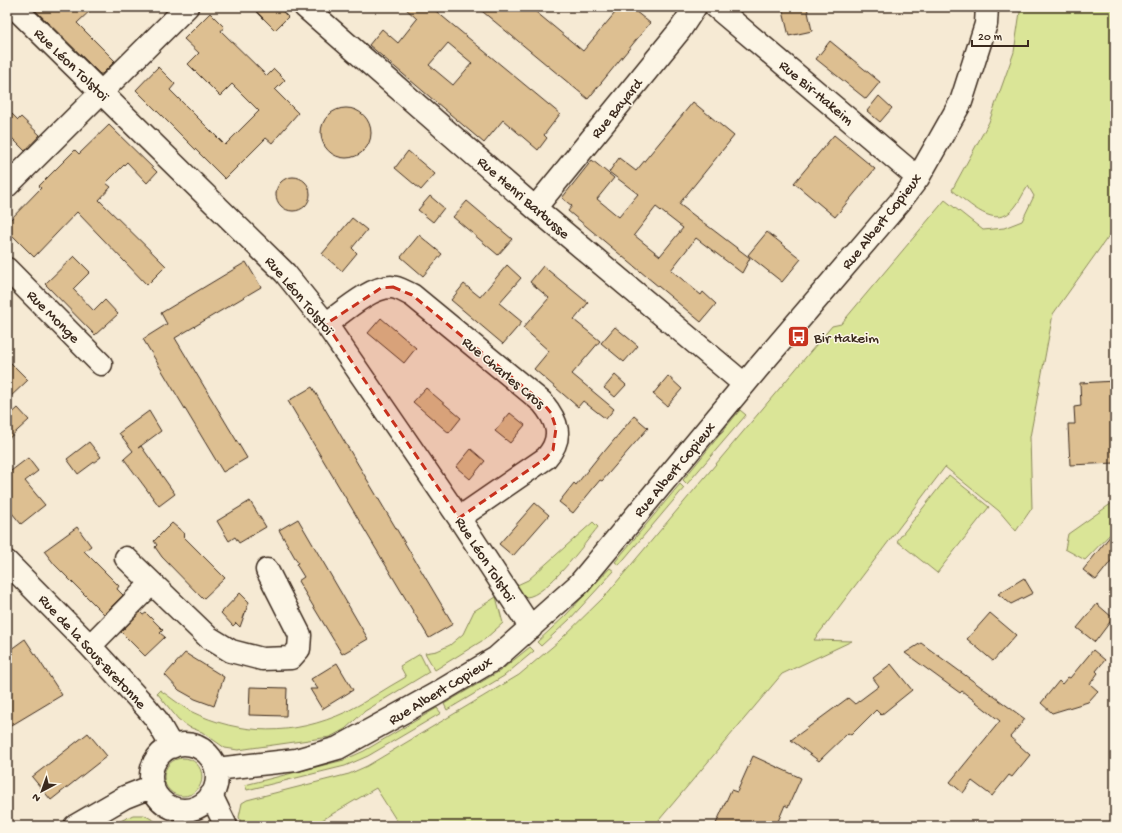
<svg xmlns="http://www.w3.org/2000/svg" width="1122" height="833" font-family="'Gochi Hand',sans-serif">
<rect width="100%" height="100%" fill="#f6ead4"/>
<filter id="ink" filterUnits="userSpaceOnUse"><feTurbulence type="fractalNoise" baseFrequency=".025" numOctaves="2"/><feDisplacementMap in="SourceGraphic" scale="8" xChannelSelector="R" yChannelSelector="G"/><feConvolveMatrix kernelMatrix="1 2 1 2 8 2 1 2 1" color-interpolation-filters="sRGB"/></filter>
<g filter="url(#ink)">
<path fill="#dae597" stroke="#8a885a" d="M1018,7H1046L1050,9L1052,7H1115V227L1053,314L1030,437L1032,508L1016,531L999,511L945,467L814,640L852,641L782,674L654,826H400L376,788L312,826H242L239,817L242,803L247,800L349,774L367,766L519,675L558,642L605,596L832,326L841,324L945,200L983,230L1004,228L1022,221L1034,196L1028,186C1023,193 1020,201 1015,207C996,232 969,203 952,190L989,122L1014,52L1020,12Z
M740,410L746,415L687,484L683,480Z
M949,475L989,507L937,573L897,541Z
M680,484L684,488L619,565L615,562Z
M1115,501V529L1085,560L1065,549L1068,534Z
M593,522L598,527C585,543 546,597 526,597L515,586L528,580Z
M610,568L614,571L569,620L541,646L537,642L565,616Z
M496,597L503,623L485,639L435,670L425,653L437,651L450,645L463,634L474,611Z
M530,647L534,651L504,676L447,710L444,704L500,671Z
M420,654L429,672L365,711L345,729L330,737L238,750L225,748L202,732L189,727L178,719L157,693L160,690C170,697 180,705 190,711C241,736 294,736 346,712C366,702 386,688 406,677L400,666Z
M437,708L441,713L368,756L345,766L247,790L245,785L344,760L364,751Z
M164 777a19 19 0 1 1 38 0a19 19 0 1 1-38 0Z
M133,815H144L164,826H110Z"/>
<path fill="#ddbf91" stroke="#3b2a1e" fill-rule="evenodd" d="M32,7H94L77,23L115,61L102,74H100Z
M252,7H278L288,17L275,30Z
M404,7H431L560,114L544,135L547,138L538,150L503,120L484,143L369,45L382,29L398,43L417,19ZM448,43L472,63L453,85L429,65Z
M477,7H530L583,51L620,7H630L650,23L588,99Z
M782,7H807L812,31L789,36Z
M210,13L224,27L221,31L267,76L274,69L285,80L275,90L298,113L272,143L266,138L225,179L136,90L158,67L175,84L170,90L225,145L259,111L232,84L220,96L188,64L199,53L184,39Z
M830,41L880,82L866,99L816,59Z
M879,96L892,108L880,122L867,111Z
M693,102L734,136L679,204L750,258L742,273L696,238L671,270L701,295L703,292L716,304L701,322L568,211L572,206L562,198L592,160L614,178L597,199L619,217L638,194L609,172L619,158L636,171ZM656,207L683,228L660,256L634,235Z
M321 133a25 25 0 1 1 50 0a25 25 0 1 1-50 0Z
M7,109L18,120L21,117L40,135L25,151L7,133Z
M109,125L157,172L147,183L127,162L106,183L111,187L99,200L166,266L147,285L77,212L34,257L7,230V223L41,188L39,186L75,150L79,154Z
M834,135L875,169L835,217L794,183Z
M408,151L435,174L421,190L395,168Z
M276 194a17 17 0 1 1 34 0a17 17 0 1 1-34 0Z
M430,196L444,208L433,222L418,210Z
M467,201L512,239L498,255L453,217Z
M352,218L367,230L352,248L357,253L342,271L322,254Z
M767,232L801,259L782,282L748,255Z
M419,235L442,254L423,276L401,257Z
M74,256L90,272L73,289L94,311L105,300L118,314L95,335L45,284Z
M246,262L261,287L175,338L247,458L223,472L143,339L167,324L161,313Z
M507,265L521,278L499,303L522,322L503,344L451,300L464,284L480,297Z
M543,266L588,303L574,320L600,341L572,374L614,409L606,419L583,401L578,407L534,369L549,351L523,328L549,298L530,282Z
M381,318L416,348L404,363L368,333Z
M615,327L638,346L624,362L601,343Z
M7,359L28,380L7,400Z
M615,375L626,385L615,397L604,388Z
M668,376L682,389L667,406L653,394Z
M1115,381V463L1070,465L1068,424H1075L1074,407L1081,406L1080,383Z
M312,387L453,624L429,638L288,401Z
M426,388L461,418L449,433L413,402Z
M18,408L29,420L7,440V418Z
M149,411L161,431L138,448L141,446L175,494L159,506L124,459L133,451L119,433Z
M510,413L525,425L510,443L495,431Z
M634,416L648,428L602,481L600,480L573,513L559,502L574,483L576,485L603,451L604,452Z
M89,442L101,457L78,474L67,459Z
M471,449L485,461L470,479L456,467Z
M28,458L38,471L25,481L45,505L21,524L7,507V474Z
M250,501L266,527L239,543L235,537L229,541L217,521Z
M535,503L549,515L513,556L499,544Z
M298,519L368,639L342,654L298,581L304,577L296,564L298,563L279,530Z
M172,523L185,534L183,536L225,578L203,599L162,557L155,547L157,545L154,541Z
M77,527L91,546L84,551L119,586L117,589L123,595L104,614L55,565L44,551Z
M1115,530V556L1096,580L1083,570Z
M1024,578L1033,593L1011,604L998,594Z
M240,593L249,602L240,627L236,623L233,626L221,613Z
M1097,604L1113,618L1095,642L1077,628Z
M140,612L143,615L146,613L163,630L160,633L165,637L145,656L121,632Z
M990,613L1016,635L993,661L967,639Z
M25,639L62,695L7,728V652Z
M921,643L1025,719L1010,737L1030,755L1012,777L1009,775L992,796L972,781L963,793L950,782L1000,721L962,691L960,693L905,653Z
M1093,650L1105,660L1096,671L1098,673L1090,684L1098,691L1088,702L1052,713L1041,703L1059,681L1062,684L1068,677L1070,678Z
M185,653L224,677L214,706L195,699L179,690L165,675Z
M337,663L353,690L322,709L310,689H318L311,679Z
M891,664L912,690L881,715L876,710L851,735L848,733L819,761L791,740L848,698L855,704L879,686L873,678Z
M250,687L287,688L286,716L249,715Z
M88,733L107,756L51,800L32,777Z
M753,756L801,778L788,807L785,805L776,826H715L731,790L737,792Z"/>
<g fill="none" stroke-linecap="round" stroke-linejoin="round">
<defs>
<path id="minor" d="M14,7L285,273L326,324L459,518L531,628
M305,7L535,208L744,384
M716,7L918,178
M7,186L187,7
M535,208L680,30L695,7
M7,269L101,364
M326,324C343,312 370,287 391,287C398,287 405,292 412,295L542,402C558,421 564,438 546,458L459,518
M126,558L208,637L231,651L262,659L291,658L299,649L300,635L267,570
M7,562L90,646L146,707L156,719L172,747
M90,646L151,584
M151 777a33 33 0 1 1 66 0a33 33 0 1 1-66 0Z
M216,769L296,760L338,748L434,695L496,658L579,584L758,368L899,203L918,178L961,102L986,24L987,7
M211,795L226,826
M75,826L125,797L153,786"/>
</defs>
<use href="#minor" stroke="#3b2a1e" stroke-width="25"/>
<use href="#minor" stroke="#fcf5e5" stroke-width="22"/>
</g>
</g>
<path fill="#c8321e" fill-opacity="0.2" stroke="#c8321e" stroke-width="3" stroke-dasharray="8 5" stroke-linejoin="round" d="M393,287L412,295L542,402L551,413L556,428L553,450L546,458L459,518L326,324L381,288Z"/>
<defs>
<symbol id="bus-square" viewBox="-11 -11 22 22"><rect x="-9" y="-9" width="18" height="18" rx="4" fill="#c8321e" stroke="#fcf5e5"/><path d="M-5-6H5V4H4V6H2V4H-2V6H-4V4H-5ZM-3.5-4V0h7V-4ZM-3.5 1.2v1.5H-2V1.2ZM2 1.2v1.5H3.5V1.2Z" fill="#fff"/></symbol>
</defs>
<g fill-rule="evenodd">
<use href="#bus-square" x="786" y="324" width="25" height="25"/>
</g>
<g text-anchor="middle" stroke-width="3" stroke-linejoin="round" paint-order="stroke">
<g font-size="15" fill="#3b2a1e" stroke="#fcf5e5">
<text transform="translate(72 64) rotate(44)" y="5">Rue Léon Tolstoï</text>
<text transform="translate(817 92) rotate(40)" y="5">Rue Bir-Hakeim</text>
<text transform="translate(616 108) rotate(-51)" y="5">Rue Bayard</text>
<text transform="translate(524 197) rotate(41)" y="5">Rue Henri Barbusse</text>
<text transform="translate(881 221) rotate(-51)" y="5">Rue Albert Copieux</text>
<text transform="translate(300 295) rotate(50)" y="5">Rue Léon Tolstoï</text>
<text transform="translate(54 316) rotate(45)" y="5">Rue Monge</text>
<text transform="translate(504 372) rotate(40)" y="5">Rue Charles Cros</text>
<text transform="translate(674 469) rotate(-50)" y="5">Rue Albert Copieux</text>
<text transform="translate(486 559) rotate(57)" y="5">Rue Léon Tolstoï</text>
<text transform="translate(93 651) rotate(47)" y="5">Rue de la Sous-Bretonne</text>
<text transform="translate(440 690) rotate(-31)" y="5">Rue Albert Copieux</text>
</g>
<g font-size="15" fill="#3b2a1e" stroke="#fcf5e5" text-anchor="start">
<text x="814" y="342">Bir Hakeim</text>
</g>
</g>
<rect width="1122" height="833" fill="none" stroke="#fcf5e5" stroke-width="24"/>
<rect x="12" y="12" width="1098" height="809" fill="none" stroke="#3b2a1e" stroke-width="1.5" filter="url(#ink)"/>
<g transform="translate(42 791) rotate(221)" stroke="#fcf5e5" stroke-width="3" paint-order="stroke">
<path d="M0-3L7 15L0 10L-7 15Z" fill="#3b2a1e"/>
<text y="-6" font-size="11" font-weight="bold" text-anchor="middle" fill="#3b2a1e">N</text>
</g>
<path d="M972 40v6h56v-6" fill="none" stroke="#3b2a1e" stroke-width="2"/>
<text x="978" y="40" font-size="12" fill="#3b2a1e" stroke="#fcf5e5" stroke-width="3" paint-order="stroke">20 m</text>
</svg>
